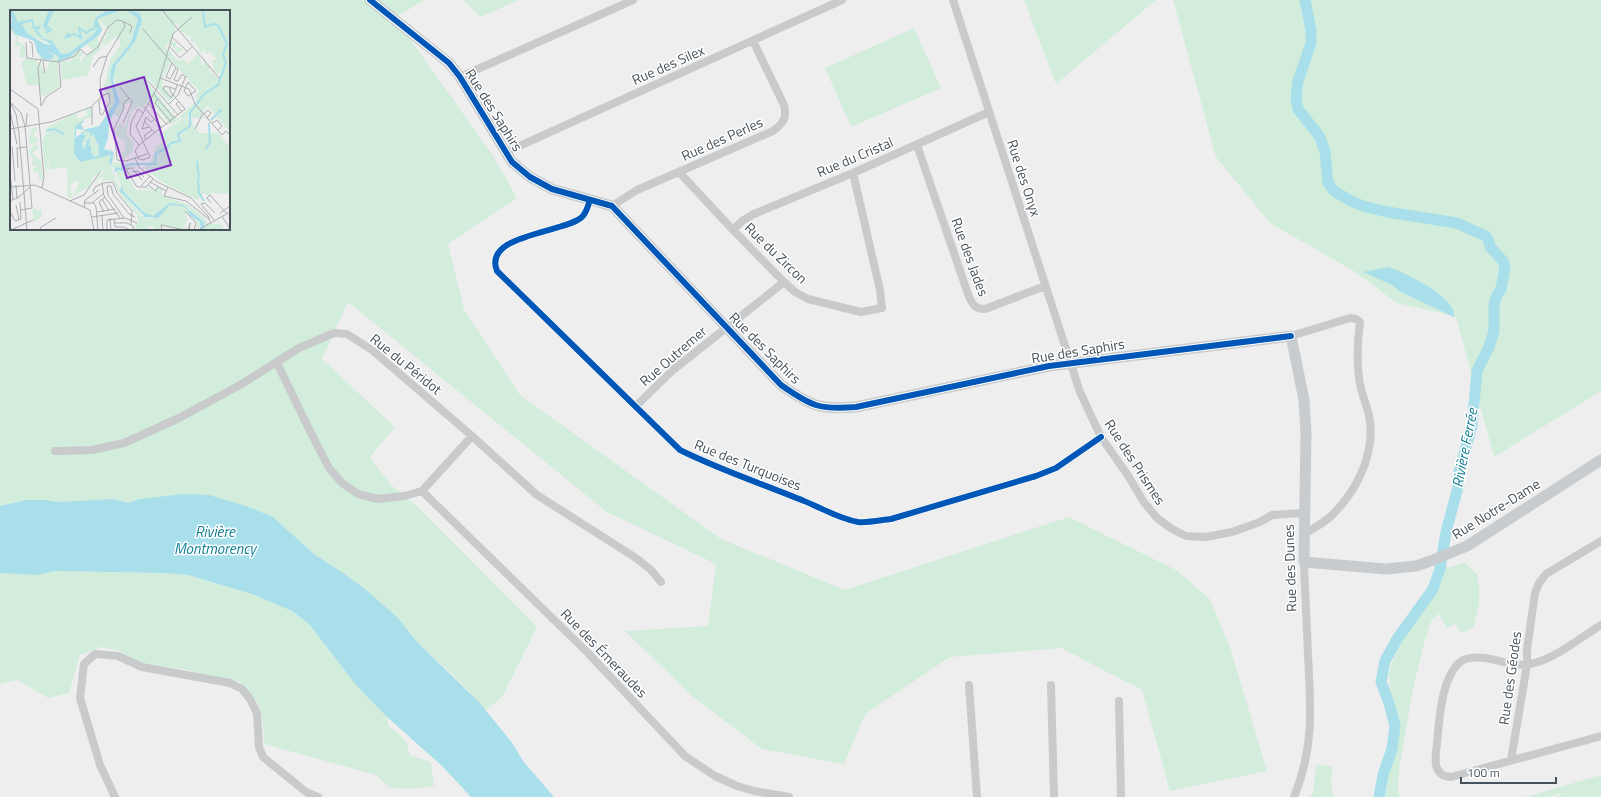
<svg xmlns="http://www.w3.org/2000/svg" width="1601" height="797" font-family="'Titillium Web',sans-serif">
<rect width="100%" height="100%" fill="#efeeee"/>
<path fill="#d2eddb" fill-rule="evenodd" d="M0,0H424L395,18L494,157L517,198L448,244L464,309L520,395L721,539L845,590L1069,517L1176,570L1209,598L1230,647L1267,771L1170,791L1142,690L1061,648L950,657L865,714L844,764L762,749L692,696L625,631L708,626L716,564L607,512L348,302L322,359L395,427L370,457L390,484L417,506L537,627L502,697L485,711L479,702L454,676L418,643L397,617L365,589L343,573L314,554L273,517L140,499L128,503L114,499L57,502L46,500H26L0,506ZM11,11H229V229H11Z
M463,0H519L480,17Z
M1024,0H1156L1056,84Z
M1173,0H1601V391L1494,457L1456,317L1397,303L1352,270L1270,223L1216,157Z
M914,28L941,88L851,127L825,68Z
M1465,563L1477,574L1479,588V604L1474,626L1465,632L1459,631L1456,624L1447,628L1439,614L1432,619L1425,640L1413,689L1399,771L1398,790L1400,797H1383L1385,781L1397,735L1395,702L1390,689L1389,675L1392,662L1400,644L1417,616L1434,595L1442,582L1445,568Z
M55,571L165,573L188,575L252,594L292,611L309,624L356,685L386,716L389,726L406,741L410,755L431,762L434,786L409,789L390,788L376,775L264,744L263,720L257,701L240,682L182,669L141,663L117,650L101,647L80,655L69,693L48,698L17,680L0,684V573L37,575Z
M1316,764L1332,767C1332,776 1329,790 1335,797H1310L1313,792Z
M1601,775V797H1555L1562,795L1560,793L1550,797H1526Z"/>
<path fill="#a8dfea" d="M1388,267C1404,272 1457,297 1454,317L1401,292L1392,285L1363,272Z
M184,494L209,495L246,506L273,517L314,554L343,573L365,589L397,617L418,643L479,702L513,744L523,761L554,797H471L442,766L386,716L356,685L309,624L292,611L252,594L188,575L165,573L55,571L37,575L0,573V506L26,500H46L57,502L114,499L128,503L140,499Z"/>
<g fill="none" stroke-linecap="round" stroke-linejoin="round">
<path stroke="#a8dfea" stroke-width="11" d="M1305,0L1311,30V43L1298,81L1296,98L1298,109L1320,137L1325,152L1328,183L1334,191L1351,201L1363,206L1387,212L1457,223L1472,230L1486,236L1489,241L1490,247L1503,261L1505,267L1501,289L1496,297L1494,305V331L1489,347L1477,371L1472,426L1458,475V487L1446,532L1440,569L1433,589L1397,639L1385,661L1381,682L1389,703L1395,726L1392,749L1383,775L1379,797"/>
<path stroke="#c8cacc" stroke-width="8" d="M953,0L1080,392L1101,437L1129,477L1143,501L1157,518L1172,529L1186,536L1206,537L1232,532L1260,522L1272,515L1303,513
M460,77L633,0
M917,145L969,297C973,305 975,309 985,309L1045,286
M506,152L842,0
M679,172L733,230L784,282L795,292L808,299L861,312L882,308L880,290L853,173
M590,200C588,205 587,212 582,217C565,233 482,234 497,271L680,450C720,470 763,484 804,501C822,508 839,519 858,522C869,523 881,520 891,519L1036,476L1056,468L1101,437
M612,206L637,190L773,131C784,123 787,117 784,105L753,41
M733,230L742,221L754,214L853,173L989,112
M1291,336L1350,318L1356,319L1360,322C1357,345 1356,367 1361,389C1364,400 1369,411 1370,422C1374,456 1356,492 1332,515C1324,523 1314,528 1304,534
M277,363L310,431L329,468L342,483L358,494L378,499L404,496L422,491L472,436
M636,406L673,370L784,282
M55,451L92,450L124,443L179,418L240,385L299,348L334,333L347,334L372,350L472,436L537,495L636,558L651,570L661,582
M422,491L587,652L685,756L715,776L737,786L754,791L789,797
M1601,625C1580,638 1553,660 1530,664C1514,667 1500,660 1485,658C1476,657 1465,657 1459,663C1441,680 1439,721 1437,744C1435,758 1432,776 1451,777L1601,736
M969,685L977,797
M1051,685L1054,797
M1119,701L1121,797
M1511,760L1527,665V649L1535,593L1539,583L1546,574L1601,541
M115,797L100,765L80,698L84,664L95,654L118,656L142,667L230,683L242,689L250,699L257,713L259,747L263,757L306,792L318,797
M1294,797C1314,749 1311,707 1308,656C1307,625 1305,594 1304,562"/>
<path stroke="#c9cccf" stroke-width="11" d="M370,0L449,63L460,77L512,162L530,177L552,189L612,206L781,385C811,406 819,410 856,407L1049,366L1291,336L1304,400L1306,433L1304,562L1386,569L1416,566L1433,560L1467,546L1601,460"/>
<defs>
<path id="cycleway" d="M370,0L449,63L460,77L512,162L530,177L552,189L612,206L781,385C811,406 819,410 856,407L1049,366L1291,336
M590,200C588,205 587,212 582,217C565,233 482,234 497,271L680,450C720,470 763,484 804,501C822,508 839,519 858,522C869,523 881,520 891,519L1036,476L1056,468L1101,437"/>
</defs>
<use href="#cycleway" stroke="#fff" stroke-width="8"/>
<use href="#cycleway" stroke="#0057b8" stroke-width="6"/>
</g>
<g text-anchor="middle" stroke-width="3" stroke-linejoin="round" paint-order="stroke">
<g font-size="14" fill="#46515a" stroke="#fff">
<text transform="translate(668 65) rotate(-24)" y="5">Rue des Silex</text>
<text transform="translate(494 110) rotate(58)" y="5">Rue des Saphirs</text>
<text transform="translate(722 139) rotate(-24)" y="5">Rue des Perles</text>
<text transform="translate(855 157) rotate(-23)" y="5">Rue du Cristal</text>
<text transform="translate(1024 178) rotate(72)" y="5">Rue des Onyx</text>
<text transform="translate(776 253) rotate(44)" y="5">Rue du Zircon</text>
<text transform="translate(970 257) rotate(70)" y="5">Rue des Jades</text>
<text transform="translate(765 348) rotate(45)" y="5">Rue des Saphirs</text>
<text transform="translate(1078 351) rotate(-9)" y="5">Rue des Saphirs</text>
<text transform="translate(673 356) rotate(-41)" y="5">Rue Outremer</text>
<text transform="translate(406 364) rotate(39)" y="5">Rue du Péridot</text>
<text transform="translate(1135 462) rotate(57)" y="5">Rue des Prismes</text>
<text transform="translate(748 465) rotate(22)" y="5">Rue des Turquoises</text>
<text transform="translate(1496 509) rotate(-32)" y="5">Rue Notre-Dame</text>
<text transform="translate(1290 568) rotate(-92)" y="5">Rue des Dunes</text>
<text transform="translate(604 653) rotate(46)" y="5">Rue des Émeraudes</text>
<text transform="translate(1510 678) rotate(-82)" y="5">Rue des Géodes</text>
</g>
<g font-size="15" font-style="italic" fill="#0f7e94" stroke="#fff">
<text transform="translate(1465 448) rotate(-79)" y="5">Rivière Ferrée</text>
<text x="215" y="537">Rivière<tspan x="215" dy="17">Montmorency</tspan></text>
</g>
</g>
<g transform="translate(10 10)">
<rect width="220" height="220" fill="#efeeee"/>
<path d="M3,0H105L97,1L86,7L87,19L84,24L59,43L51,44L40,31L31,27L42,35L9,21ZM116,0L128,9L121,32L102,56L100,66L106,93L99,103L97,102L100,93L94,77L101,48L110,35V31L106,26L83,46L78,65L52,70L51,53L57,50L59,53L60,49L62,53L61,48L47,52L50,76L37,85L32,86L29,76L17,75L11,52L17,48L28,50L27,59L29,54L36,62L39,52L30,49L28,44L32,45L36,51L43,50V45L39,42L41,43L49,48L43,51L63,44L90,23L92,20L87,9L89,7ZM89,9L99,21L96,22L98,25L95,23L96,28L95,30L93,27L91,32L94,35L92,38L87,28L93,20ZM75,35H78L83,40L71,50L72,60L69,47L73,46V43L72,40L71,44L70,40L65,48L63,46ZM123,0H220V122L206,106L202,108L205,104L197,96L191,104L195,108H171L160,115L140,89L132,99L128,96L121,102L116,123L124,134L123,141L113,150L110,145L115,141L116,136L114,130L106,126V121L110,112L112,116H115L123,91L115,95L109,107L103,105L110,89L103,66L107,54L125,32L130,19L132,11ZM167,12L171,21L181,27L180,30L186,34L194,48L192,43L194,39L196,44L200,42L207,50H202L205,62L207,64L211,62L208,68L199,61L200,58L195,52L191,55L190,46L188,44L178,54L174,49L168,50L155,37L158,32L169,43L173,39L166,36V32H161L166,17L164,14ZM161,51L189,81L185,87L188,95L186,97L183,94L167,109L137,72L139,69L159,92L163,88L153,76L152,69ZM0,3L2,11L0,17L5,24L10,25L6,30L15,36L16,48L9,47L11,35L6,36V39L5,37L6,27L0,19ZM82,98V107L75,109L65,118L64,142L68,152L101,145L99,152L110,180L130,205L140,209L148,208L160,195L172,196L189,211L191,216L188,218L186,216L188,212L174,202L178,211H176L174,220L151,215L150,220H144L143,216L137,217V220H126L125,213H129L127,205L108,182L104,170L91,171L94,167L90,168L83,175L90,163V165L99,157L83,167L78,180L77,177L63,187L70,170L63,173L60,178L62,187L58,189L57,158L38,159L39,153L38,150L37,161L35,160L32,129L35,126L36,137L35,125L44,119L36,121V118L66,103L67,109L77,106L76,99ZM172,109H183L182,114L190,123H208L220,138V184L202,183L198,186L194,183L187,190L150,171L134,157L141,152L146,136L154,131L147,126ZM26,117H28L23,127L28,125L26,129H30L24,134L29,137L22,143L31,151L33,170H29V164L23,161V158H28L22,155L23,148L19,142L24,135L19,133L20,124H23L20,120ZM76,121L80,122L81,127L78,133L83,127L82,123L85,124L89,146L86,147L80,143L81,135L74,140L72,136H74L73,131L69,133L70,126L75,127L72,125ZM101,139L105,144V148L102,153L114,152L113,157L121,155L128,157L110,160L114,161L126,180L143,181L136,179V177L146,181L148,177L152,179V186L177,194L195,208L197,213L207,214L208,211L215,220H194V212L177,197L161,194L143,206L133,202L114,182L107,166V158L105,160L101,156L100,152L105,145L102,141H96ZM25,198L27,201L31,199L32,206L24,212L22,199Z" fill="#d2eddb" fill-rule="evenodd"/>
<path d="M0,0H3L7,11L10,12L13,8L12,15L18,24L35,34L42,35L30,27L42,31L51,44L59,43L84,24L87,19L84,12L86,7L96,1L113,0L89,8L87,10L92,20L89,25L58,48L46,52L49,48L47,46L38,41L43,45V49L34,50L27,42L24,31L5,24L0,17L2,11ZM116,0L130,3L132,11L125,32L106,55L103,70L110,91L99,112L98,129L94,139L104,142L101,156L114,182L133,202L143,206L160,193L173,195L194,212V220H191L190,212L179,205L178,200L172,196L160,195L148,208L135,207L110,181L111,176L99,152L101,145L70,152L64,144L65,117L72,111H75L71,114L74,120L66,119V128L76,119L89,116L105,93L100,66L102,56L121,32L128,9ZM76,121L80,122L81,128L76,131L77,134L74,140L72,136H74L72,134L76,125H72ZM83,123L88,135L89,146L85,147L81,143V135L78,136Z" fill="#a8dfea" fill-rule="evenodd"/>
<path fill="none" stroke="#a8dfea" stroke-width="2" d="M11,13L22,10L24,18L29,17L26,21L31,27M38,21L34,16L40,0M36,23L41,20L36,15L43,0M59,23L56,27L64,24L71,28L69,18L77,23L79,20L84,19L85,14M201,110L212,99M36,121L44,119L54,124M196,139L200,132L199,113M187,151L189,168M105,162L107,158L112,160V157L120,154H145L146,143L157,138L161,133L170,131L168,124L180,116V103L194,84L208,75L216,53L213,44L217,34L208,15L203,14L195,17L193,0M188,169L189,183L194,191"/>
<path fill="none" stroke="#abafb3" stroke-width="1" d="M152,0L209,68M114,12L122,16L120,23M133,19L168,60L164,70L168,71L172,64L175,67M162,27L178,42M19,31L22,33L23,47M16,32L17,48L49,52L65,46L70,39L77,45L88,37L98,17L107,10L113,11L115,16L97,46L90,69L91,88M160,37L170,48L182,37M33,51L35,63M83,57L89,48L97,46M150,68L179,79L185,94L212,125L216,121L220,125M160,69L156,67L162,53M160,69L166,58M138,71L168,105M178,72L186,81L178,86L174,81ZM110,77L122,92L113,113M0,79L28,99L34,167L32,178M166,79L155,76L153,79L161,88L165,81L166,79V78L167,75M143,83L164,108M148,88L145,93L161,112M169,91L166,94L172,102M0,92L6,104L9,123L17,220M0,92L11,103L15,116L22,198L11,200M138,93L157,115M159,94L168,85L176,66M31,96L36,87L51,77L49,52M31,96L28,58L31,50M134,97L152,118M114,98L104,119L107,150L116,151L137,144M114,98L113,94L119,88M0,101L7,134M194,104L198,100L201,103L197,108M136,107L132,119L139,117M136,107L141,112L145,109M134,111L145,123M202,113L207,110L212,116L208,120M82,115V97M16,116L17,103M0,119L41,112L81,97L86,92L94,85L99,83L100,92L92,105L90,104L89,90M185,119L193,103M136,129L134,126L142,120M129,135L120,124L121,113L128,99L133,103M2,136L5,171M128,147L125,141L129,135L175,99L160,81V78M125,148L129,157L147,172L181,188L198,206L201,213M127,148L133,150L140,147L126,116L147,78L163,24L182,7M8,158L7,138L17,137M122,162L128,161L134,167M0,163L3,190M132,170L122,158L116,159L127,177H136L143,169M140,172L156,181M92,173L94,186L110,208M6,175L7,189M138,175L146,181L148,177M97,176H101L103,184L119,204L125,207M97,176L98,185L114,208M131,176L140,166M0,177L25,175L80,200L84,220M158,177L154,186L176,191L200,210M85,183L83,181L85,177L93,173L103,172L107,183L122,201L121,215M92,189L99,201M0,191L9,187L20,177M60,191L74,185L90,162M83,192L86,197L88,220M74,193H82L94,183M201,193L197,188L200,185L217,204M191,194L205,211M191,194L195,193L205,203M6,195L9,210M74,197L75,190L89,180M0,201L5,211L11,209L10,192M175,201L186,213L184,220M87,202L105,199M94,202L89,192L95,187M210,203L220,196M92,206L93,220M212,206L220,219M82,207L108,203M100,208L101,220M104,209L105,217H113L120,220M104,213H117L123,216L124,220M1,220L23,210M30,220L31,217L46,208M97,220V210L115,208L127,213M152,220L151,215L174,220M178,220L180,213L179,220M188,220L220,202"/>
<path fill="#7b2cbf" fill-opacity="0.15" stroke="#7b2cbf" stroke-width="2" d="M134,67L161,155L117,168L90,80Z"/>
<rect width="220" height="220" fill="none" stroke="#46515a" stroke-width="2"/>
</g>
<path d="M1461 777v6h95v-6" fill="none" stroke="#46515a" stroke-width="2"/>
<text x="1467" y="777" font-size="12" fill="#46515a" stroke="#ffffff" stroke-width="3" paint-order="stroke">100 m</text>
</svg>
